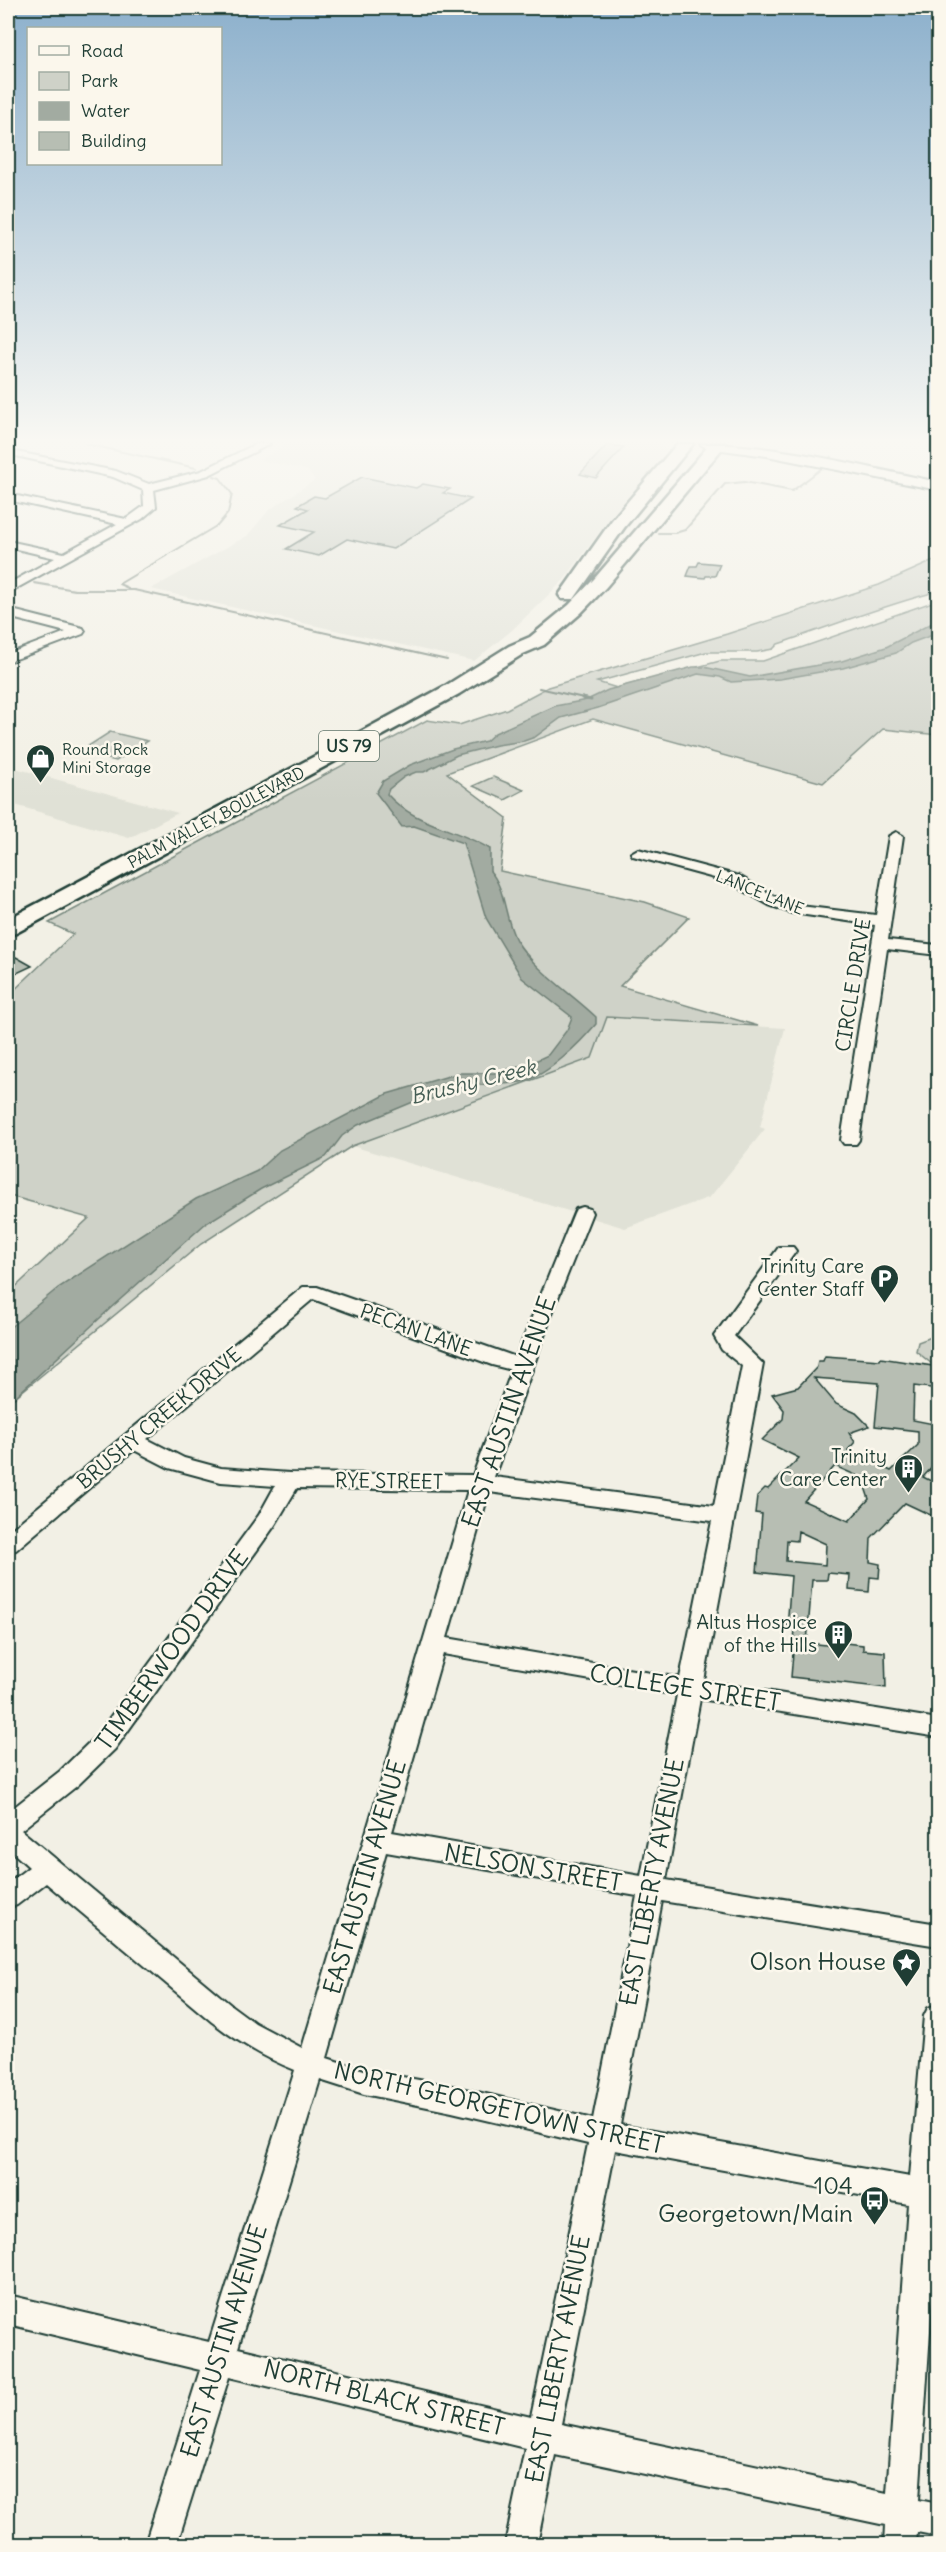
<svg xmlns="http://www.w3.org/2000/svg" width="946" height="2552" font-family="Delius,sans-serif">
<rect width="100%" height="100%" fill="#f2f0e5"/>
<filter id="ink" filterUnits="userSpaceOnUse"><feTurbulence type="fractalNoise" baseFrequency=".0167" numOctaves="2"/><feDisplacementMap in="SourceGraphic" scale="12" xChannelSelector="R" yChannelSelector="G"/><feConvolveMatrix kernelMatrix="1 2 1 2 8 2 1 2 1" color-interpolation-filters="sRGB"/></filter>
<g filter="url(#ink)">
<path fill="#e0e1d6" d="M288,444H658L668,450L612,515L564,580L511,631L474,661L151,589L247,536L269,510L315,480L307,470L259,460Z
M8,766L178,813L129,838L8,803Z
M607,1017L785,1028L760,1127L765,1129L710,1197L625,1228L352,1146L591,1058Z"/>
<path fill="#cfd2c8" stroke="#77887e" stroke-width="1.5" d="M938,559L937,589L928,594C877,608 828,627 778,644L773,649L757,652H706L597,682L617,688L720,661H763L938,600V735L883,729L823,783L593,719L447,773L507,818L500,871L645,902L689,917L620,986L758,1026L607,1017L592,1058L352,1146L201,1244L8,1403V1294L89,1218L10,1196L8,1192V996L73,934L49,923L427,720L459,725L507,709L548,687L727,634L879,585Z
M110,732L148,741L116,761L79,752Z
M493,777L524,790L505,800L473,786Z
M934,1336L938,1337V1364H932L916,1351L918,1342Z"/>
<path fill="#a2aba1" stroke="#6e7f75" stroke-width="1.5" d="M938,620V633L911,643L896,653L843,668L780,679L731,682L720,677L698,674L598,708L561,718L535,737L524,741L497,745L457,755L424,772H416L404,777L389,789L387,794C414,825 456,828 490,849V871C506,889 504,918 516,940C535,971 570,992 596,1017V1024C580,1043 549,1074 525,1081C504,1086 481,1083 460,1087C444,1091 430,1104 413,1102L358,1125L342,1136L326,1157L261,1189L205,1224L114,1305L14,1398L8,1399V1329L58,1288L196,1199L257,1171L280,1150L387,1094L459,1073H495L531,1063L548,1055L567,1030L572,1017L522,978L486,918L463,843L414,826L402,827L376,793L383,781L410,765L453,749L486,741L495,733L555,706L587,700L608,690L693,667H704L750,677L842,661L886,647Z"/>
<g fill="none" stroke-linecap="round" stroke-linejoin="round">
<path stroke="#6e7f75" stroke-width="2" d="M86,444L196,468
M828,461L831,456
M658,533H675L685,530L725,484L744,482L792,491L821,469
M8,577L12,578
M34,583L75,590H134L447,660
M128,588L119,584L218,525L228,513L232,494L220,478L214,476
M539,688L588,699"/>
<path stroke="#6e7f75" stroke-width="3" d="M582,698L591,700"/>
</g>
<path fill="#b7beb3" stroke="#1f3d34" stroke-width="1.5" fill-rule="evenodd" d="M607,445L624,447L596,478L580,474Z
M362,477L416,488L423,484L450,489L443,493L471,499L393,549L347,539L319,556L286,549L314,532L280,525L308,509L297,506L314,496L325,498Z
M699,562L720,564L715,576H706L705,578L687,576L691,566H697Z
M16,957L32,966L17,973L8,967V960Z
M825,1356L880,1360L881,1358L939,1367V1389L914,1386L913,1420L939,1425V1460L923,1477L939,1485V1519L905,1503L871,1538L870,1562L880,1564L879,1578L870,1577L869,1592L849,1590L850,1575L828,1573L827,1580H812L807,1643L836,1646V1642L863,1645V1650L885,1652L886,1688L791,1677L795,1629L787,1628L791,1576L757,1572L762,1514L755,1513L757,1496L765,1488L768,1489L799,1458L762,1440L783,1419L784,1410L772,1394L798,1387L817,1367L818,1361H823ZM814,1378L879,1383L875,1426L918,1431V1445L891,1471L848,1450L855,1442L849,1433L869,1426L856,1413L836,1404ZM835,1466L862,1478L869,1499L849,1521L804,1501ZM798,1531L826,1544L825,1565L786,1561L787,1540L797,1541Z"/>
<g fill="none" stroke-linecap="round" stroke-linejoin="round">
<defs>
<path id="minor" d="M256,444H270L209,475L154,490L156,507L142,519L8,593V584L55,558L8,547V541L64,553L117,524L8,500V494L126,519L144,506L143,490L113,477L11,455V451L116,471L149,484L201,471Z
M8,609L83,628L85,631L83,634L8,662V654L66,632L8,617Z
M896,832L903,836L888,940L938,945V955L887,949L859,1140L856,1144H844L841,1140L875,925L792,913L769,905L729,882L633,856L631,853L638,849L739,876L779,899L800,906L876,915L889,836Z
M583,1207L590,1209L592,1213L554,1308L494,1477L714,1506L742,1366L722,1350L714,1336L779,1247H793L796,1251L734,1336L763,1364L704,1681L938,1719V1737L700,1699L666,1880L938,1924V1946L662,1901L620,2125L910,2177L924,2016L928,2008L938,2004V2209L919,2500L938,2504V2536L917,2532L916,2544H884L885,2525L555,2455L537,2544H505L525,2448L229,2377L177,2544H145L200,2370L8,2324V2295L209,2342L295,2070C265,2058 238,2042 212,2022L46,1883L17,1905L8,1908V1883L29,1867L8,1848V1812L60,1771L97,1735L259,1515L275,1486L221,1482L169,1468L134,1450L16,1550L8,1552V1532L303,1287H317L516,1357L574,1213L576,1209ZM313,1299L492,1365L512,1370L473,1475L290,1473L221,1468L184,1458L147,1439ZM297,1488L468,1490L302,2048L255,2023L232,2006L21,1830L78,1785L115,1749L275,1525ZM489,1492L712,1521L680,1678L447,1638ZM443,1654L677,1695L641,1876L392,1832ZM386,1852L637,1896L593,2119L452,2086L364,2070L327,2058ZM320,2080L364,2094L452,2112L588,2144L531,2417L238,2348ZM615,2150L908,2204L887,2493L561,2424Z"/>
<path id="major" d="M700,444C780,444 860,466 938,482V490L767,456L707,448Z"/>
<path id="highway" d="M677,444H693L624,528L574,599H562L559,595L612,520Z
M710,444H726L606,587L581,613L544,645L523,654L459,694L378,738L16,933L8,935V919L364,730L445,686L509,646L530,637L569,605L594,579Z"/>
</defs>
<use href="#minor" stroke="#1f3d34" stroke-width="4"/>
<use href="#major" stroke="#1f3d34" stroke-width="4"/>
<use href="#highway" stroke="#1f3d34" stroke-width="5"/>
<use href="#minor" fill="#fbf7ec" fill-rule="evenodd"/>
<use href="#major" fill="#fbf7ec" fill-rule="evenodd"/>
<use href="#highway" fill="#fbf7ec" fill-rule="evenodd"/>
</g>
</g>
<linearGradient id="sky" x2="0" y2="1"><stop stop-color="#8cb0cc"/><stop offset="0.55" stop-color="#f9f8f3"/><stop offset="1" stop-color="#f9f8f3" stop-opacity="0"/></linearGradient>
<rect width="946" height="801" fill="url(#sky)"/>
<defs>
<symbol id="shop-pin" viewBox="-11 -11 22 30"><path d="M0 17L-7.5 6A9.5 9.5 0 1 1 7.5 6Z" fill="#1f3d34" stroke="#fbf7ec"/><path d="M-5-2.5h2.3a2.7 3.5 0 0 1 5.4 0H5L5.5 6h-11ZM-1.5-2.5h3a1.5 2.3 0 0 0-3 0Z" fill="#fff"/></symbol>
<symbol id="parking-pin" viewBox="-11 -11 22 30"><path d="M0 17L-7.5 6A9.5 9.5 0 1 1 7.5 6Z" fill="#1f3d34" stroke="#fbf7ec"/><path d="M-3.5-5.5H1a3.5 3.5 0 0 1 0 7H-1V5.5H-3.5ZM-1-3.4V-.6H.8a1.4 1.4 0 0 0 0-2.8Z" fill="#fff"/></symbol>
<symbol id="building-pin" viewBox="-11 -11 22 30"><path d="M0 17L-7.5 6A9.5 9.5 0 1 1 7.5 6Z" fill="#1f3d34" stroke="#fbf7ec"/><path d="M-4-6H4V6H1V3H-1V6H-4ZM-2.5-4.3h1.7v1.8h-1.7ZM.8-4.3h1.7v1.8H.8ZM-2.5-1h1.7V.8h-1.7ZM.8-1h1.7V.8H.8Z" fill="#fff"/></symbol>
<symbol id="sight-pin" viewBox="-11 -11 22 30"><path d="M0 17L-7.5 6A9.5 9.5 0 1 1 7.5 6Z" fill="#1f3d34" stroke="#fbf7ec"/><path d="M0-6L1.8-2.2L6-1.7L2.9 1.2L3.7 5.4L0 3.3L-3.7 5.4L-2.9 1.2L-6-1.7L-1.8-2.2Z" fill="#fff"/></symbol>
<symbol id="bus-pin" viewBox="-11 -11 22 30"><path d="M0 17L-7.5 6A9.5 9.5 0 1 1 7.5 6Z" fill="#1f3d34" stroke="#fbf7ec"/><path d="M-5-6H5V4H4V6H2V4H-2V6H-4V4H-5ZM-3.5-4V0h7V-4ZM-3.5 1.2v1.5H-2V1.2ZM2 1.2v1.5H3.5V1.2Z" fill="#fff"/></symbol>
</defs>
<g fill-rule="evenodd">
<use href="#shop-pin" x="24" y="742" width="33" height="45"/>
<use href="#parking-pin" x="868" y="1262" width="33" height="45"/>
<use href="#building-pin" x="892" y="1452" width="33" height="45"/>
<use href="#building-pin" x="822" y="1618" width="33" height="45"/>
<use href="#sight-pin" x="890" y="1946" width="33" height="45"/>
<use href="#bus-pin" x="858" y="2184" width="33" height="45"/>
</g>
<g text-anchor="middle" stroke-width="5" stroke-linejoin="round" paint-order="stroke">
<g font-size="16" fill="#1f3d34" stroke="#fbf7ec" text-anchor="start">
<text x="62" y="755">Round Rock<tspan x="62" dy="18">Mini Storage</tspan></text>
</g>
<g font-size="16" fill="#1f3d34" stroke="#fbf7ec">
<text transform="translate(216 817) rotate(-28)" y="6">PALM VALLEY BOULEVARD</text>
<text transform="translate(760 892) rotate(22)" y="6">LANCE LANE</text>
</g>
<rect fill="#fbf7ec" stroke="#61756b" stroke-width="1.5" x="319" y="731" width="60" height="30" rx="4.5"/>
<g font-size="18" font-weight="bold" fill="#1f3d34">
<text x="349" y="752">US 79</text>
</g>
<g font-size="20" fill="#1f3d34" stroke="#fbf7ec">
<text transform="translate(853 985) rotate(-81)" y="7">CIRCLE DRIVE</text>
<text transform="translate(416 1330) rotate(20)" y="7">PECAN LANE</text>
<text transform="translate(159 1418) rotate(-40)" y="7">BRUSHY CREEK DRIVE</text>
<text transform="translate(389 1481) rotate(1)" y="7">RYE STREET</text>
</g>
<g font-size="20" fill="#1f3d34" stroke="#fbf7ec" text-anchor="end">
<text x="864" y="1273">Trinity Care<tspan x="864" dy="23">Center Staff</tspan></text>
<text x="887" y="1463">Trinity<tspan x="887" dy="23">Care Center</tspan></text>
<text x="817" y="1629">Altus Hospice<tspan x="817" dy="23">of the Hills</tspan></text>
</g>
<g font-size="21" font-style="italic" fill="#465e55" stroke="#fbf7ec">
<text transform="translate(473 1082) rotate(-14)" y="7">Brushy Creek</text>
</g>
<g font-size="24" fill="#1f3d34" stroke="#fbf7ec">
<text transform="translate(509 1412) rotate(-71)" y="8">EAST AUSTIN AVENUE</text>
<text transform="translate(172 1650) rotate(-54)" y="8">TIMBERWOOD DRIVE</text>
<text transform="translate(685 1688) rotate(9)" y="8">COLLEGE STREET</text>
<text transform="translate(533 1868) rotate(10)" y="8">NELSON STREET</text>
<text transform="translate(365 1877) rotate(-74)" y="8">EAST AUSTIN AVENUE</text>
<text transform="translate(652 1882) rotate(-79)" y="8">EAST LIBERTY AVENUE</text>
<text transform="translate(499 2108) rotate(13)" y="8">NORTH GEORGETOWN STREET</text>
<text transform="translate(224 2341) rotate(-73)" y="8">EAST AUSTIN AVENUE</text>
<text transform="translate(558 2359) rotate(-79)" y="8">EAST LIBERTY AVENUE</text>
<text transform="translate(384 2398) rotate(14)" y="8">NORTH BLACK STREET</text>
</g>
<g font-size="24" fill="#1f3d34" stroke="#fbf7ec" text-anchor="end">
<text x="886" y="1970">Olson House</text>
<text x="853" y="2194">104<tspan x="853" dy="28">Georgetown/Main</tspan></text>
</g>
</g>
<rect width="946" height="2552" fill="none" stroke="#fbf7ec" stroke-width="30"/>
<rect x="15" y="15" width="916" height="2522" fill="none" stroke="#1f3d34" stroke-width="2" filter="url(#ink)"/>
<rect x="27" y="27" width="195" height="138" fill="#fbf7ec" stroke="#a3ada2" stroke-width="1.5"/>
<rect x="39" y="46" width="30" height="9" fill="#fbf7ec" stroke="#a3ada2" stroke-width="1.5"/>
<text x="81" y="57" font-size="18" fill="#1f3d34">Road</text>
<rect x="39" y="72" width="30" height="18" fill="#cfd2c8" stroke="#a3ada2" stroke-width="1.5"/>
<text x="81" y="87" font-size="18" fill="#1f3d34">Park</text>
<rect x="39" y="102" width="30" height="18" fill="#a2aba1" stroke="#a3ada2" stroke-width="1.5"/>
<text x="81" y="117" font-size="18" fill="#1f3d34">Water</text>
<rect x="39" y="132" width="30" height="18" fill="#b7beb3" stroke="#a3ada2" stroke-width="1.5"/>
<text x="81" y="147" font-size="18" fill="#1f3d34">Building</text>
</svg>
